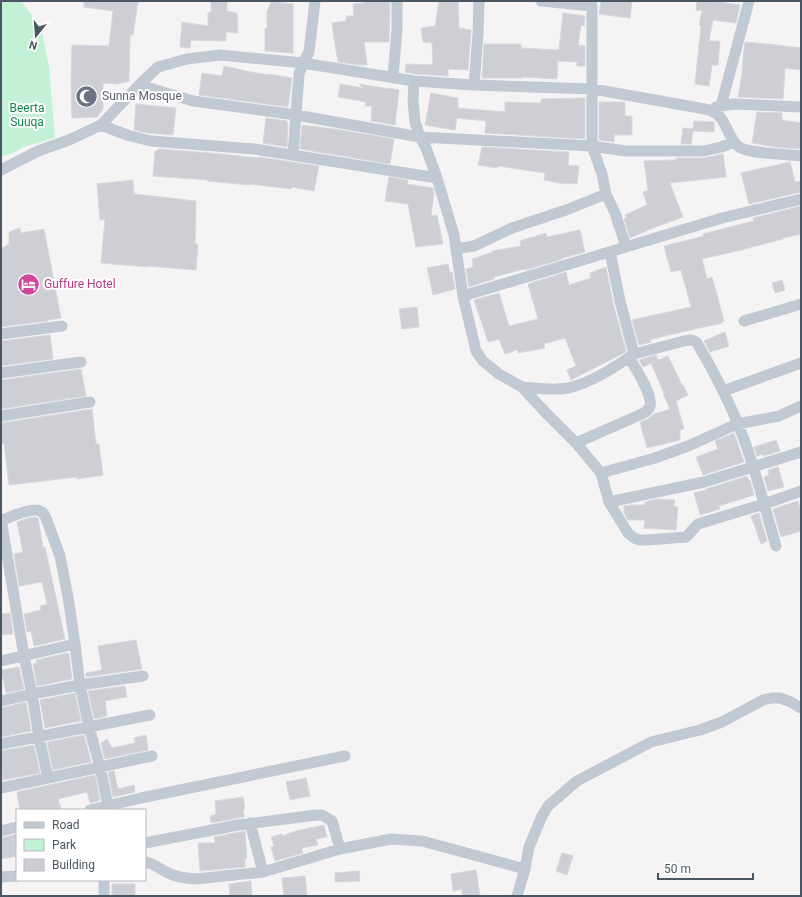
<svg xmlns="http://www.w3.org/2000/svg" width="802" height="897" font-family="Roboto,sans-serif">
<rect width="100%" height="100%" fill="#f5f3f3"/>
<path fill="#c3f1d5" d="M1,1H21L41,27L49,67L55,138L23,147L15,152L1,157Z"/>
<path fill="#cdcfd5" stroke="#d7d9de" d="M84,1H138L133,35H130L129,81L117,84L103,83V109L97,117L72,118L71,83L72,45L109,46L113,11L84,7Z
M211,1H227V11L237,13L238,33L226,32V41L191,40L190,48L180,47L182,22L208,26V12L211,13Z
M365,1H390L389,42H364L367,65H361L338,62L334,39L332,23L346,21V16H354L353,4L365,3Z
M439,1H458L459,28L471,30L468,70L448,69V76L415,74L405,72L406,64L433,65L432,43L423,42L421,28L435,26Z
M601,1H632L630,18L599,14Z
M697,1L717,2L740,5L736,23L713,20L709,41H720L718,65H712L709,86L695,84L701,26L699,25L702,11L696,10Z
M271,2L293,4V53L265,51V28H267V12Z
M563,13L585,16L584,26L581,25L578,45L585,46V66H577V62L558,61L557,79L522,77V78H482L484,44H521V48L559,50Z
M745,42L768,44L801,48V70L785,68L783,99L738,97L743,68H742Z
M224,66L246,71L269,75V74L292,78L288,107L199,95L202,73L222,76Z
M340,84L363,88L359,84L389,89V88L399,90L395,125L371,121L372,106H365L366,102L338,97Z
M431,93L458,98V108L505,112V102L541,103V99L585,98V139L485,133L486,121L457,118L455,130L425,125Z
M599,102H625V116H632V135H614V142L599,140Z
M136,104L176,108L173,135L147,133L134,130Z
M757,112L782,113V120L801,123V149L775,147L752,143Z
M266,118L287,121V123H288L287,147L263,143Z
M694,121L714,122V132L693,131L691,144H681L683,128L693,129Z
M302,125L341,130L394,139L390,164L300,149Z
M482,147L569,152L568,165L579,166L577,184L565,183V184L544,180L545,173L498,166L497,168L478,165Z
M159,149L222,154L258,158L259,157L319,166L314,191L292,187L291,189L250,184V185L207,181V180L153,176L155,152Z
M723,154L726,177L670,183L683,217L645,231H646L630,238L624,219L627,218L625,215L647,205L643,192L648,190L644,161L676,160V158H704Z
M790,162L795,182L801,181V192L749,204L741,173Z
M389,177L408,180L407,184L433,188L434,191L431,216L437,215L443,244L416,247L408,204L385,201Z
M133,180L134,194L196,201L195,244H198L196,270L148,266V267L101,263L105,219L100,220L97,184Z
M801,206V234L783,238V239L737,251L702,259L707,279L712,277L724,321L722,322V323L660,337L650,340L651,342L639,345L632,320L691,307L681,270L671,272L664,246L704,236L703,234L754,221L753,218Z
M20,228L21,233L44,229L61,318L48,320V321L1,327V249L9,244V232Z
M580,230L585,252L562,258L563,259L525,270L524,269L494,277V279L469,287L466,269L473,267L472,259L493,252L492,251L521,246L520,241L546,233L547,237Z
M448,264L450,273L452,272L455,289L433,295L427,268Z
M606,267L613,303L626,351L622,354L571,380L567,370L576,366L565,338L544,344L545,348L518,353L517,350L505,354L499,339L488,342L474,300L499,293L509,326L538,319L528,284L566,272L569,285L591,278L590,273Z
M782,280L785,290L775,293L772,283Z
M417,307L419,327L402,329L399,309Z
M725,332L729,346L710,352L704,341Z
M50,335L53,359L1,366V341Z
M656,355L658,360L643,367L639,360Z
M668,356L682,385H683L688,395L676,401L684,429L680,430V440L647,448L640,422L648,419L654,414L670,409L663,394L664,393L651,363Z
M81,369L86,396L1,409V380Z
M92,409L96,444H99L103,475L77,479V477L9,485L4,443L1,444V423Z
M734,433L744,462L703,475L696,457L718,449L715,441Z
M776,440L780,451L763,456L762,454L757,456L754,447Z
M778,467L784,487L768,491L764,477L769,475L768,470Z
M747,476L749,481L750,480L754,495L719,506L720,509L700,515L694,493L706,490V489Z
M656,499L675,500L674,506L678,507L676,530L644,528L645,520H628L624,513V506L631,505H645V502Z
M798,501L801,511V531L781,537L773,509Z
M759,513L767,541L761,544L751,516Z
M35,517L38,518L43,548L45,547L65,639L34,646L31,631L27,632L24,614L41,610L40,606L47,604L42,582L19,586L14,554L23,552L17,522L28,518Z
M10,613L13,634L1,635V614Z
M136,640L142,669L86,677V673L102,670L98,646Z
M68,653L69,655L72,679L37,686L33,664L37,663L36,660Z
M19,667L24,689L6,693L1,670Z
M125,686L127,697L105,701L107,716L94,719L88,691Z
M75,693L81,721L45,728L40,700Z
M26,702L31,731L1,737V708Z
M84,735L91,762L53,770L47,742Z
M146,735L148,750L105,759L101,743L107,739L112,748L135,743L134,738Z
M34,745L40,773L3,780L1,769V751Z
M114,771L118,789L134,785L135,792L113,797L108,772Z
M95,775L100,800L90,803L87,792L58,799L61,810H20L17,792Z
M306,778L310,796L290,800L286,782Z
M243,797L245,809H243L244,817L211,823L210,816L216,814L215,801Z
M324,825L327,837L316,839L318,845L302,848L303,853L275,861L271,847L274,846L271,837L282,834V836L296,831Z
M245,831L247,859H245V867L200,871L198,843H215L214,837Z
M17,834V856L1,859V838Z
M562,853L573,856L567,875L556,871Z
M476,870L480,896H470L469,895L462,896V889L453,891L451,874Z
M359,871L360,881L335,882V873Z
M305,876L307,896H284L282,878Z
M251,881L252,896H230L229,884Z
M112,884H135V896H112Z"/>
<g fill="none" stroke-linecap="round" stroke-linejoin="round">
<path stroke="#c1cad2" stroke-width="11" d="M541,1L592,6
M590,1L592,6V146L602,174L606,194L615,213L626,247
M393,78L397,28V1
M414,81L413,101L415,122L420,137L426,148L437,178L454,235L463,296L476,351L483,361L499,374L522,387L546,413L576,443L601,473L609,502L628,533L634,538L640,540H647L686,537C691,533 693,528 698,524L764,504L801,491
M139,85L193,101L296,115L420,137L592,146L625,151H704L721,147L734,142
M474,85L478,34L479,1
M721,106L749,1
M716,107L733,104L801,107
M101,125L127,135L151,141L254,149L437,178
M293,155L299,74L303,63L309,52L315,1
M1,170L38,151L69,140L101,125L139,85L158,67L187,59L220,55L303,63L414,81L474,85L593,89L705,109C710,110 715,112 719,116C727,124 729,139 739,147C750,154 786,154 801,156
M456,249L474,246L512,228L566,210L606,194
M463,296L722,218L801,199
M744,321L801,304
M1,334L62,326
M634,354L684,341C689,340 693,339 697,343C714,372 730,403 742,434C756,470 765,509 776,546
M1,373L81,362
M522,387C537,388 553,391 568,388C591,383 615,367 634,354L620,301L610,252
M723,391L801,363
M1,416L90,402
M576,443L644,413C647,411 649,409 650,406C653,394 635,368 629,357
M601,473L655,458L688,446L737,424L779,416L801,406
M609,502L704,482L801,452
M1,519L24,656L32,694L39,737L48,778
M75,644L80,685L89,727L100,767L109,810
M1,661L75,644L68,597L60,556L46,518C45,515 43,512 40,511C31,507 11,517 2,520
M1,701L32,694L80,685L143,676
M1,744L150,715
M1,788L152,756
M90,810L141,798L345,756
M250,823L263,872
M1,831L17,827
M145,843L238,825L316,815H322L332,821L340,849
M145,862C153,863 159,868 166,872C175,877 184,878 195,879L263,872L340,849L391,839L422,841L525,869
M1,877L17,876
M104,880V896
M517,896L525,869L529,847L542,816L548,806L577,781L651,742L700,730L722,722L763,700L772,698H780L791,702L801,708"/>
</g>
<defs>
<symbol id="mosque-disc" viewBox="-11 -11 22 22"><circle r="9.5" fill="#6b7280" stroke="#fff"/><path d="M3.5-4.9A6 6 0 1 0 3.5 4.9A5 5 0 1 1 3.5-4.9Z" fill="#fff"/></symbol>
<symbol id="hotel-disc" viewBox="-11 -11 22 22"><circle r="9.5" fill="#d1479c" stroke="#fff"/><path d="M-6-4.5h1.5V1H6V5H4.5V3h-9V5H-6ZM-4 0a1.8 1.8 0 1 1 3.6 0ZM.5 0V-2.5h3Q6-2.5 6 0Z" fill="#fff"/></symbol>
</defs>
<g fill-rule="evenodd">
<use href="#mosque-disc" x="74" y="84" width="25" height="25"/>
<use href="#hotel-disc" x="16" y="272" width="25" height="25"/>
</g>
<g text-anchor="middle" stroke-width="4" stroke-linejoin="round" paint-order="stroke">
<g font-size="12" fill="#5b616d" stroke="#fff" text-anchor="start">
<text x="102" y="100">Sunna Mosque</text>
</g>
<g font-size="12" fill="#17864f" stroke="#fff">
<text x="27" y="112">Beerta<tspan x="27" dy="14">Suuqa</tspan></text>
</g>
<g font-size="12" fill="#b23c85" stroke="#fff" text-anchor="start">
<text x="44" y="288">Guffure Hotel</text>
</g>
</g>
<rect width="802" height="897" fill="none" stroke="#4a5661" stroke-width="4"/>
<rect x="16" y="809" width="130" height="72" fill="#ffffff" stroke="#b7bbc0"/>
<rect x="24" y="822" width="20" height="6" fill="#c1cad2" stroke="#b7bbc0"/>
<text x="52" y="829" font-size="12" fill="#4a5661">Road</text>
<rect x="24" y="839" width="20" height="12" fill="#c3f1d5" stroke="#b7bbc0"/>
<text x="52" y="849" font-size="12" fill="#4a5661">Park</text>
<rect x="24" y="859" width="20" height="12" fill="#cdcfd5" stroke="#b7bbc0"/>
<text x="52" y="869" font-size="12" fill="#4a5661">Building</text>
<g transform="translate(36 36) rotate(197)" stroke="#ffffff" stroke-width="3" paint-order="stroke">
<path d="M0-3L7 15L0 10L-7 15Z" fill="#4a5661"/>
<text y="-6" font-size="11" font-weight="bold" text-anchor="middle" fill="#4a5661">N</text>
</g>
<path d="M658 873v6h95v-6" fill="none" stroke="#4a5661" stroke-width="2"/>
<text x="664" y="873" font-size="12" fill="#4a5661" stroke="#ffffff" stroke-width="3" paint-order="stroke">50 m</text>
</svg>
